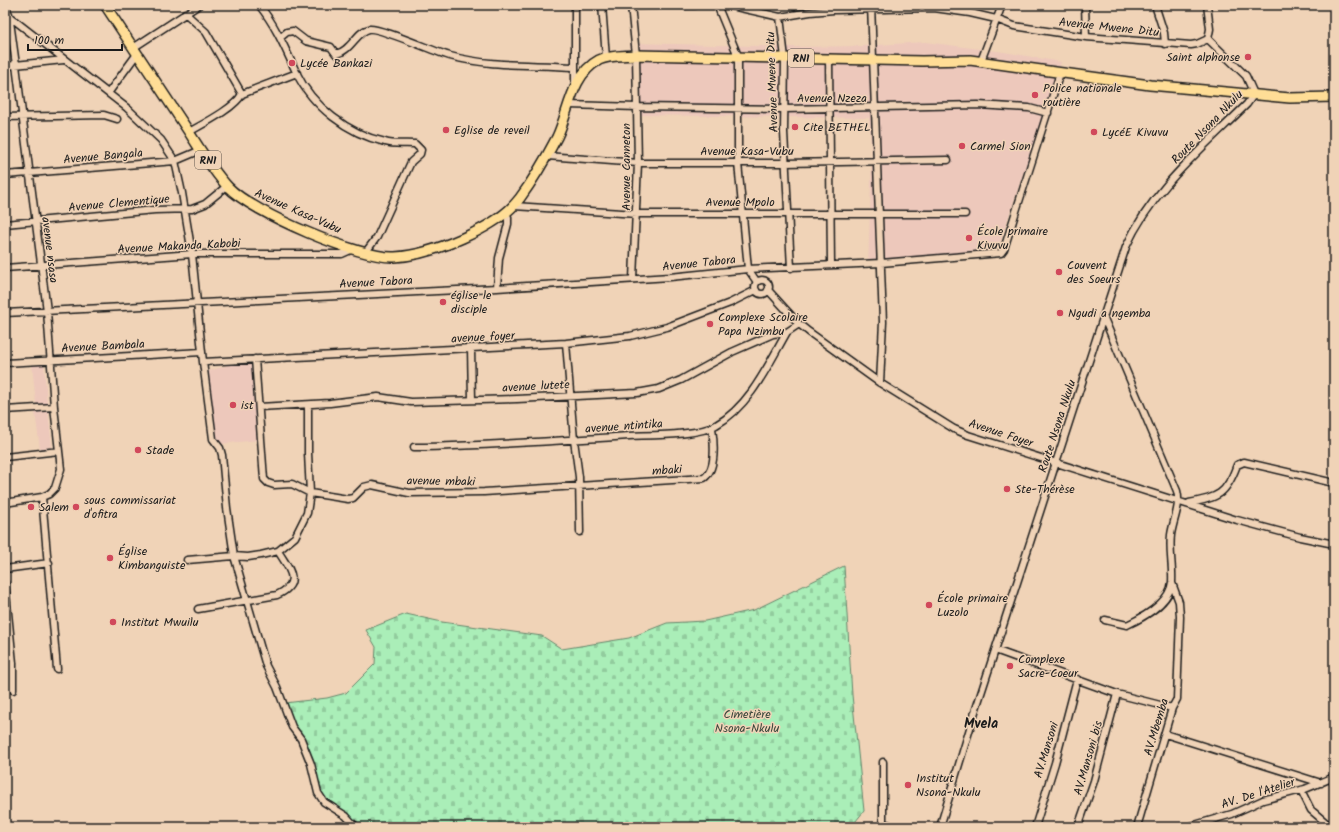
<svg xmlns="http://www.w3.org/2000/svg" width="1339" height="832" font-family="Kalam,sans-serif">
<defs>
<pattern id="cemetery-stones" width="16" height="16" patternUnits="userSpaceOnUse"><rect width="16" height="16" fill="#aaeeb8"/><path d="M2 7V4a2 2 0 0 1 4 0v3zM10 15v-3a2 2 0 0 1 4 0v3z" fill="#92cc9e"/></pattern>
</defs>
<rect width="100%" height="100%" fill="#f0d3b7"/>
<filter id="ink" filterUnits="userSpaceOnUse"><feTurbulence type="fractalNoise" baseFrequency=".025" numOctaves="2"/><feDisplacementMap in="SourceGraphic" scale="8" xChannelSelector="R" yChannelSelector="G"/><feConvolveMatrix kernelMatrix="1 2 1 2 8 2 1 2 1" color-interpolation-filters="sRGB"/></filter>
<g filter="url(#ink)">
<path fill="#edc8bb" d="M925,42L1004,52L1061,62L998,248L968,258L868,267L872,156L869,118L633,115L630,43L795,47L861,46Z
M251,362L253,365L258,440L221,444L216,438L206,372L235,363Z
M44,364L47,403L36,404L32,365Z
M48,410L52,447L40,449L35,412Z"/>
<path fill="url(#cemetery-stones)" stroke="#63856a" d="M844,566L852,695L864,811L851,827H358L323,799L285,703L327,698L346,693L375,664L376,647L366,630L406,614L442,622L542,636L562,649L629,638L667,623L705,621L754,610Z"/>
<g fill="none" stroke-linecap="round" stroke-linejoin="round">
<defs>
<path id="minor" d="M259,5C276,26 285,48 296,72C312,106 348,134 385,142C394,145 405,143 415,144L421,150L420,154L411,162L377,237L365,253
M602,5L606,58
M631,5L636,55L638,163L633,279
M717,5L738,56V163L748,269L881,263L1001,253L1004,249L1060,73
M727,5L780,17L810,12L834,10L934,8L970,13L996,19L1014,26L1086,37L1191,45L1197,44L1208,39
M871,5L883,322L880,383
M1085,5L1086,37
M1155,5L1164,33L1165,44
M1207,5L1210,29L1208,39
M632,6L695,5
M5,13L127,108L161,140L175,161L182,193L192,254L203,362L213,439L220,448L222,455L227,508L234,556L266,666L277,687L292,727L301,739L311,764L318,793L324,802L346,816L356,827
M185,13L206,32L242,94
M780,17L785,58L784,132L791,268
M281,37L287,32L293,31L306,41L331,47L336,54C351,51 357,31 369,29C379,27 435,52 450,56C490,67 533,64 574,67
M133,48L199,5
M829,58L831,265
M981,61L1002,5
M5,66L64,60
M575,86V5
M109,92L137,54
M568,105L638,107L784,109L978,105L1029,108L1048,113
M5,117L104,115L117,119
M189,132C203,124 235,108 242,94L297,73
M547,156L638,163H786L948,160
M5,175L175,161L201,150
M514,206L637,214H965
M5,224L155,210L192,209L205,204L227,186
M5,268L192,254H342L353,249
M755 287a7 7 0 1 1 14 0a7 7 0 1 1-14 0Z
M497,288L499,258L508,224V217L505,215
M768,290L799,324L809,332L880,383L954,429L968,435L1237,520L1300,537L1334,544
M5,313L497,288L670,277L748,269L757,282
M1103,316L1177,491C1181,506 1173,520 1171,535C1169,551 1173,566 1172,582C1170,603 1144,617 1127,625L1105,620
M566,343L574,440L579,477L580,532
M471,348L472,400
M255,359L264,479L268,483L274,485L292,484L310,493L348,499L353,498L364,487L372,485L409,493L484,492L704,478C717,469 714,442 712,428
M203,362L566,343L630,336L667,327L730,303L756,290
M5,363L202,352
M259,407L330,403L378,397L411,402L517,399L637,393L659,389L681,380L732,352L773,334L787,332L799,324
M5,410L54,407
M414,447C486,446 557,441 629,436C651,435 698,436 716,425C750,406 768,365 787,332
M5,457L59,451
M42,497L57,669
M5,503L42,497L49,494L55,488L61,469L54,407L47,311L16,65L9,14L5,5
M1189,503C1219,497 1226,495 1237,465L1244,462L1334,483
M187,560L234,556L248,557L261,555L278,551L295,537L307,513L310,493L308,453V405
M5,569L49,563
M5,583L13,663V690
M198,609L277,595C303,583 289,569 278,551
M995,650L1117,694L1172,708
M1165,734L1321,783
M883,762V822L893,827
M1301,790L1311,810L1331,827
M940,827L974,715L1126,247C1152,189 1203,148 1247,104L1254,94L1246,76L1208,39
M1035,827L1055,763L1077,679
M1078,827L1094,781L1117,694
M1137,827L1172,708L1177,699L1180,617L1179,602L1172,583
M1188,827L1232,814L1263,800L1305,789L1334,777"/>
<path id="highway" d="M105,5C130,43 156,82 181,120C196,142 210,168 228,187C253,213 360,259 395,257C431,255 498,228 520,198C534,179 546,158 557,137C569,112 571,75 599,60C609,55 624,56 636,55L922,61L970,60L1150,85L1290,98L1334,97"/>
</defs>
<use href="#minor" stroke="#1c1c1c" stroke-width="9"/>
<use href="#highway" stroke="#1c1c1c" stroke-width="12"/>
<use href="#minor" stroke="#f0d3b7" stroke-width="6"/>
<use href="#highway" stroke="#ffdd96" stroke-width="9"/>
</g>
</g>
<g fill="#d1495b" stroke="#f0d3b7" stroke-width="1.5">
<circle cx="1248" cy="57" r="4"/>
<circle cx="292" cy="63" r="4"/>
<circle cx="1035" cy="95" r="4"/>
<circle cx="795" cy="127" r="4"/>
<circle cx="446" cy="130" r="4"/>
<circle cx="1094" cy="132" r="4"/>
<circle cx="962" cy="146" r="4"/>
<circle cx="969" cy="238" r="4"/>
<circle cx="1059" cy="272" r="4"/>
<circle cx="443" cy="302" r="4"/>
<circle cx="1060" cy="313" r="4"/>
<circle cx="710" cy="324" r="4"/>
<circle cx="233" cy="405" r="4"/>
<circle cx="138" cy="450" r="4"/>
<circle cx="1007" cy="489" r="4"/>
<circle cx="31" cy="507" r="4"/>
<circle cx="76" cy="507" r="4"/>
<circle cx="110" cy="558" r="4"/>
<circle cx="929" cy="605" r="4"/>
<circle cx="113" cy="622" r="4"/>
<circle cx="1010" cy="666" r="4"/>
<circle cx="908" cy="785" r="4"/>
</g>
<g text-anchor="middle" stroke-width="3" stroke-linejoin="round" paint-order="stroke">
<g fill="#f0d3b7" stroke="#5c534a" stroke-width="1">
<rect x="788" y="49" width="26" height="18" rx="3"/>
<rect x="195" y="151" width="26" height="18" rx="3"/>
</g>
<g font-size="11" font-weight="bold" fill="#1c1c1c">
<text x="801" y="62">RN1</text>
<text x="208" y="164">RN1</text>
</g>
<g font-size="12" fill="#1c1c1c" stroke="#f0d3b7">
<text transform="translate(1109 27) rotate(6)" y="4">Avenue Mwene Ditu</text>
<text transform="translate(772 82) rotate(-92)" y="4">Avenue Mwene Ditu</text>
<text x="832" y="102">Avenue Nzeza</text>
<text transform="translate(1207 127) rotate(-46)" y="4">Route Nsona Nkulu</text>
<text x="747" y="155">Avenue Kasa-Vubu</text>
<text transform="translate(103 156) rotate(-5)" y="4">Avenue Bangala</text>
<text transform="translate(626 167) rotate(-90)" y="4">Avenue Canneton</text>
<text x="740" y="206">Avenue Mpolo</text>
<text transform="translate(119 203) rotate(-5)" y="4">Avenue Clementique</text>
<text transform="translate(298 211) rotate(24)" y="4">Avenue Kasa-Vubu</text>
<text transform="translate(179 246) rotate(-3)" y="4">Avenue Makanda Kabobi</text>
<text transform="translate(50 250) rotate(83)" y="4">avenue nsasa</text>
<text transform="translate(699 263) rotate(-6)" y="4">Avenue Tabora</text>
<text transform="translate(376 282) rotate(-3)" y="4">Avenue Tabora</text>
<text transform="translate(483 337) rotate(-3)" y="4">avenue foyer</text>
<text transform="translate(103 346) rotate(-3)" y="4">Avenue Bambala</text>
<text transform="translate(536 386) rotate(-3)" y="4">avenue lutete</text>
<text transform="translate(624 426) rotate(-4)" y="4">avenue ntintika</text>
<text transform="translate(1057 426) rotate(-72)" y="4">Route Nsona Nkulu</text>
<text transform="translate(1001 433) rotate(18)" y="4">Avenue Foyer</text>
<text transform="translate(667 470) rotate(-4)" y="4">mbaki</text>
<text transform="translate(441 481) rotate(1)" y="4">avenue mbaki</text>
<text transform="translate(1156 727) rotate(-73)" y="4">AV.Mbemba</text>
<text transform="translate(1046 750) rotate(-73)" y="4">AV.Mansoni</text>
<text transform="translate(1088 758) rotate(-74)" y="4">AV.Mansoni bis</text>
<text transform="translate(1258 793) rotate(-18)" y="4">AV. De l'Atelier</text>
</g>
<g font-size="12" fill="#1c1c1c" stroke="#f0d3b7" text-anchor="start">
<text x="1240" y="61" text-anchor="end">Saint alphonse</text>
<text x="300" y="67">Lycée Bankazi</text>
<text x="1043" y="92">Police nationale<tspan x="1043" dy="14">routière</tspan></text>
<text x="803" y="131">Cite BETHEL</text>
<text x="454" y="134">Eglise de reveil</text>
<text x="1102" y="136">LycéE Kivuvu</text>
<text x="970" y="150">Carmel Sion</text>
<text x="977" y="235">École primaire<tspan x="977" dy="14">Kivuvu</tspan></text>
<text x="1067" y="269">Couvent<tspan x="1067" dy="14">des Soeurs</tspan></text>
<text x="451" y="299">église le<tspan x="451" dy="14">disciple</tspan></text>
<text x="1068" y="317">Ngudi a ngemba</text>
<text x="718" y="321">Complexe Scolaire<tspan x="718" dy="14">Papa Nzimbu</tspan></text>
<text x="241" y="409">ist</text>
<text x="146" y="454">Stade</text>
<text x="1015" y="493">Ste-Thérèse</text>
<text x="84" y="504">sous commissariat<tspan x="84" dy="14">d'ofitra</tspan></text>
<text x="39" y="511">Salem</text>
<text x="118" y="555">Église<tspan x="118" dy="14">Kimbanguiste</tspan></text>
<text x="937" y="602">École primaire<tspan x="937" dy="14">Luzolo</tspan></text>
<text x="121" y="626">Institut Mwuilu</text>
<text x="1018" y="663">Complexe<tspan x="1018" dy="14">Sacre-Coeur</tspan></text>
<text x="916" y="782">Institut<tspan x="916" dy="14">Nsona-Nkulu</tspan></text>
</g>
<g font-size="12" fill="#38463b" stroke="#f0d3b7">
<text x="747" y="718">Cimetière<tspan x="747" dy="14">Nsona-Nkulu</tspan></text>
</g>
<g font-size="14" font-weight="bold" fill="#1c1c1c" stroke="#f0d3b7">
<text x="981" y="728">Mvela</text>
</g>
</g>
<rect width="1339" height="832" fill="none" stroke="#f0d3b7" stroke-width="20"/>
<rect x="10" y="10" width="1319" height="812" fill="none" stroke="#1c1c1c" stroke-width="1.5" filter="url(#ink)"/>
<path d="M28 44v6h94v-6" fill="none" stroke="#1c1c1c" stroke-width="2"/>
<text x="34" y="44" font-size="12" fill="#1c1c1c" stroke="#f0d3b7" stroke-width="3" paint-order="stroke">100 m</text>
</svg>
